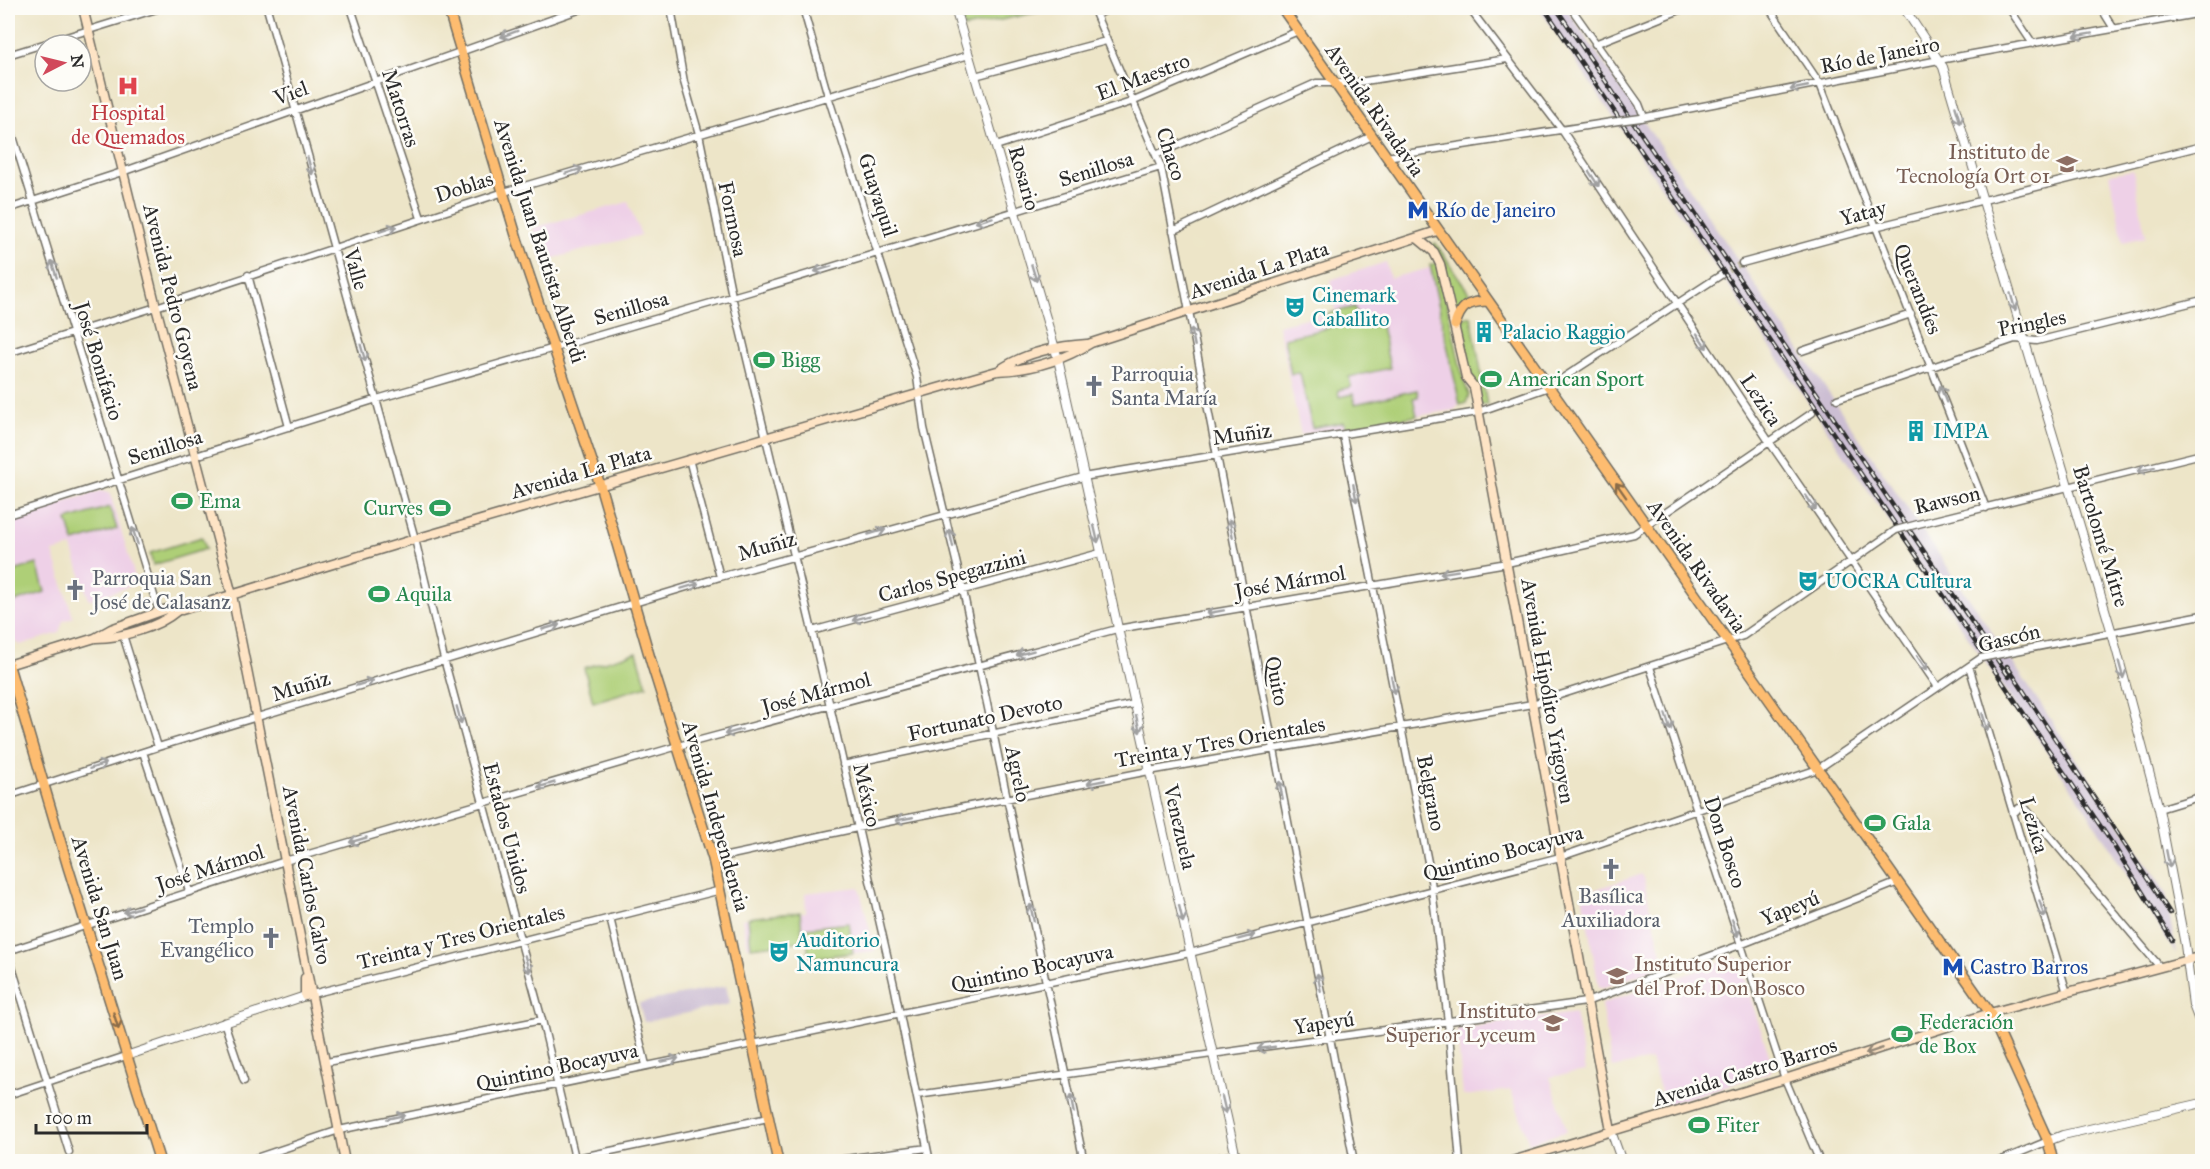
<svg xmlns="http://www.w3.org/2000/svg" width="2210" height="1169" font-family="'IM FELL Great Primer',serif">
<rect width="100%" height="100%" fill="#fdfcf7"/>
<filter id="ink" filterUnits="userSpaceOnUse"><feTurbulence type="fractalNoise" baseFrequency=".0167" numOctaves="2"/><feDisplacementMap in="SourceGraphic" scale="12" xChannelSelector="R" yChannelSelector="G"/><feConvolveMatrix kernelMatrix="1 2 1 2 8 2 1 2 1" color-interpolation-filters="sRGB"/></filter>
<filter id="wash" filterUnits="userSpaceOnUse"><feTurbulence type="fractalNoise" baseFrequency=".008" numOctaves="4" result="noise"/><feDisplacementMap in="SourceGraphic" scale="24" xChannelSelector="R" yChannelSelector="G"/><feGaussianBlur stdDeviation="1.35" result="paint"/><feColorMatrix in="noise" values="0 0 0 0 0 0 0 0 0 0 0 0 0 0 0 0 0 1.4 0 .05"/><feComposite in="paint" operator="in"/></filter>
<g filter="url(#wash)">
<rect width="100%" height="100%" fill="#ede5c8"/>
<path fill="#eed0e7" d="M2133,170L2146,237L2123,242L2110,174Z
M628,202L641,235L543,261L533,228Z
M1386,262L1390,278L1430,268L1459,405L1454,410L1301,435L1278,325L1335,311L1330,280Z
M103,490L110,493L137,584L89,600L72,547L53,552L73,617L63,621L59,633L20,645L15,642L8,617V520Z
M1642,874L1665,966L1602,988L1599,987L1582,894Z
M859,887L875,951L809,958L807,941L748,947L742,919L806,912L805,893Z
M1737,957L1773,1067L1770,1072L1665,1105L1651,1060L1612,1068L1601,1004Z
M1575,1013L1586,1071L1550,1077L1567,1131L1529,1143L1511,1090L1463,1096L1457,1029Z"/>
<path fill="#ccbed3" d="M1539,8H1566L2011,660L2166,893L2176,954L2085,808Z
M726,986L730,1004L644,1022L639,1003Z"/>
<path fill="#aecf77" stroke="#6c7d51" stroke-width="1.5" d="M959,8H1056L964,28Z
M1436,244L1472,297L1463,300L1454,309C1449,285 1446,265 1431,245Z
M1438,263L1463,379L1469,395L1466,403L1460,405L1430,265Z
M1355,307L1359,326L1380,321L1390,368L1349,377L1351,387L1338,390L1339,397L1353,394L1355,404L1417,390L1418,397L1413,398L1417,416L1345,428L1344,422L1312,428L1300,373L1291,374L1284,338L1329,328L1326,314Z
M1471,316L1487,405H1480L1470,375L1460,324L1463,318Z
M110,507L117,529L74,542L67,520Z
M202,537L206,549L153,565L150,553Z
M37,564L45,592L8,604V573Z
M637,652L647,686L593,702L584,668Z
M800,912L803,941L751,947L748,918Z
M849,923L853,953L809,958L806,928Z"/>
</g>
<g filter="url(#ink)">
<g fill="none" stroke-linecap="round" stroke-linejoin="round">
<path stroke="#c6c0a9" stroke-width="6" stroke-dasharray="6 3" stroke-linecap="butt" d="M1721,275L1742,263"/>
<defs>
<path id="minor" d="M267,8L415,539L444,659L542,1020L576,1162
M351,8L421,218
M671,8L684,82L699,134L732,296L830,706L894,985L930,1162
M803,8L828,96L917,377L924,428L963,590L1084,1162
M1112,8L1096,15L1161,167L1354,1162
M1469,8L1562,130L1768,440L1938,687
M1571,8L1639,104L1644,117
M1769,8L1820,84L1986,508
M2009,8L2033,44
M2101,8L2114,29
M1595,44L1685,8
M8,55L160,8
M975,76L1106,41
M1641,118L1939,60L2202,13
M8,120L159,612
M996,146L1134,101L1298,31
M1156,155L1316,83H1352L1507,59
M1386,157L1618,121
M8,209L122,172L584,8
M1173,231L1372,136
M1742,263L1875,227L2202,146
M248,275L289,427
M1802,351L1911,314
M8,353L156,307L504,192L969,55
M1837,399L2015,339L2037,341L2202,300
M1343,436L1430,872L1448,1022L1460,1162
M689,459L720,577
M8,515L377,399L749,292L1161,167
M1918,524L2202,454
M812,631L1100,553
M123,635L158,747
M2006,653L2202,615
M1969,666L2067,993
M1650,667L1785,1079L1820,1162
M143,752L189,891
M843,765L1134,704
M8,796L158,747L720,577L1083,477L1478,412L1549,387L1721,275
M2159,809L2202,796
M2013,814L2019,808L2026,809L2160,967
M713,859L857,828L1149,771L1532,704L1743,636L1896,530
M610,918L646,1065
M8,951L285,861L678,746L1117,629L1507,563L1634,534L1812,413
M8,954L69,1152
M312,994L721,890
M224,1022L244,1081
M327,1062L542,1020
M8,1095L126,1056
M917,1095L1586,1002L1740,945L1896,883
M244,1162L339,1130L1190,953L1560,857L1818,769L1981,658
M558,1162L768,1118
M823,1162L927,1148
M1188,1162L1235,1155
M1997,1162L2048,1141"/>
<path id="tertiary" d="M955,8L1058,359L1237,1162
M1904,8L1943,67L2112,633L2159,809L2185,945L2193,1005L2202,1028
M126,1056L311,994
M1611,1131L1622,1162
M2048,1141L2063,1135L2202,1103"/>
<path id="secondary" d="M83,8L156,307L232,595L345,1162
M1417,238L1434,252L1440,264L1466,377L1474,387L1611,1131
M998,371C1023,353 1056,346 1087,344
M96,638C121,638 157,628 177,611
M8,665L95,638L111,629L167,609L182,610L415,539L997,371C1030,370 1063,360 1091,343L1437,231
M305,996V978
M1509,1162L1785,1079L1990,1013L2202,956"/>
<path id="primary" d="M448,8L518,242L600,485L652,665L713,859L778,1162
M1282,8L1990,1013L2048,1141L2053,1162
M1455,325C1461,306 1467,302 1487,301
M8,663L68,867L160,1162"/>
</defs>
<use href="#minor" stroke="#6f6c62" stroke-width="9"/>
<use href="#tertiary" stroke="#6f6c62" stroke-width="10"/>
<use href="#secondary" stroke="#6f6c62" stroke-width="11"/>
<use href="#primary" stroke="#6f6c62" stroke-width="12"/>
<use href="#minor" stroke="#fff" stroke-width="6"/>
<use href="#tertiary" stroke="#fff" stroke-width="8"/>
<use href="#secondary" stroke="#fee4c5" stroke-width="8"/>
<use href="#primary" stroke="#fdbc6f" stroke-width="9"/>
<defs>
<path id="rail" d="M1544,8L2114,846L2172,940
M1556,8L2009,677
M2007,666L2170,913"/>
</defs>
<use href="#rail" stroke="#2b2b2b" stroke-width="4.5"/>
<use href="#rail" stroke="#fdfcf7" stroke-width="2" stroke-dasharray="7" stroke-linecap="butt"/>
<defs>
<path id="minor-bridge" d="M1618,121L1641,118
M1896,530L1918,524
M1981,658L2006,653"/>
</defs>
<use href="#minor-bridge" stroke="#6f6c62" stroke-width="9" stroke-linecap="butt"/>
<use href="#minor-bridge" stroke="#fff" stroke-width="6"/>
</g>
<defs><path id="oneway-shaft" d="M-6 0H5M1.5-3L5.5 0L1.5 3" fill="none" stroke-width="1.6" stroke-linecap="round" stroke-linejoin="round" transform="scale(1.5)"/></defs>
<g stroke="#a0a0a0">
<use href="#oneway-shaft" transform="translate(509 34) rotate(160)"/>
<use href="#oneway-shaft" transform="translate(2083 35) rotate(170)"/>
<use href="#oneway-shaft" transform="translate(1799 88) rotate(169)"/>
<use href="#oneway-shaft" transform="translate(1958 115) rotate(73)"/>
<use href="#oneway-shaft" transform="translate(310 166) rotate(75)"/>
<use href="#oneway-shaft" transform="translate(574 171) rotate(-17)"/>
<use href="#oneway-shaft" transform="translate(1594 179) rotate(57)"/>
<use href="#oneway-shaft" transform="translate(984 220) rotate(163)"/>
<use href="#oneway-shaft" transform="translate(388 229) rotate(-18)"/>
<use href="#oneway-shaft" transform="translate(54 269) rotate(-108)"/>
<use href="#oneway-shaft" transform="translate(823 269) rotate(163)"/>
<use href="#oneway-shaft" transform="translate(1034 273) rotate(73)"/>
<use href="#oneway-shaft" transform="translate(2013 302) rotate(74)"/>
<use href="#oneway-shaft" transform="translate(1193 337) rotate(-101)"/>
<use href="#oneway-shaft" transform="translate(1702 341) rotate(56)"/>
<use href="#oneway-shaft" transform="translate(363 353) rotate(74)"/>
<use href="#oneway-shaft" transform="translate(1943 394) rotate(-111)"/>
<use href="#oneway-shaft" transform="translate(2146 469) rotate(166)"/>
<use href="#oneway-shaft" transform="translate(1355 493) rotate(79)"/>
<use href="#oneway-shaft" transform="translate(1811 503) rotate(56)"/>
<use href="#oneway-shaft" transform="translate(1231 528) rotate(-101)"/>
<use href="#oneway-shaft" transform="translate(877 532) rotate(-16)"/>
<use href="#oneway-shaft" transform="translate(1096 534) rotate(77)"/>
<use href="#oneway-shaft" transform="translate(135 536) rotate(-108)"/>
<use href="#oneway-shaft" transform="translate(951 538) rotate(-103)"/>
<use href="#oneway-shaft" transform="translate(1449 572) rotate(171)"/>
<use href="#oneway-shaft" transform="translate(690 586) rotate(-17)"/>
<use href="#oneway-shaft" transform="translate(1215 612) rotate(170)"/>
<use href="#oneway-shaft" transform="translate(861 618) rotate(165)"/>
<use href="#oneway-shaft" transform="translate(551 627) rotate(-16)"/>
<use href="#oneway-shaft" transform="translate(1025 653) rotate(165)"/>
<use href="#oneway-shaft" transform="translate(1922 663) rotate(56)"/>
<use href="#oneway-shaft" transform="translate(2121 670) rotate(75)"/>
<use href="#oneway-shaft" transform="translate(365 683) rotate(-17)"/>
<use href="#oneway-shaft" transform="translate(1393 685) rotate(79)"/>
<use href="#oneway-shaft" transform="translate(459 715) rotate(75)"/>
<use href="#oneway-shaft" transform="translate(1668 722) rotate(72)"/>
<use href="#oneway-shaft" transform="translate(1985 722) rotate(73)"/>
<use href="#oneway-shaft" transform="translate(1138 724) rotate(77)"/>
<use href="#oneway-shaft" transform="translate(733 732) rotate(165)"/>
<use href="#oneway-shaft" transform="translate(98 766) rotate(-18)"/>
<use href="#oneway-shaft" transform="translate(1096 782) rotate(169)"/>
<use href="#oneway-shaft" transform="translate(546 785) rotate(164)"/>
<use href="#oneway-shaft" transform="translate(1281 790) rotate(-101)"/>
<use href="#oneway-shaft" transform="translate(904 819) rotate(169)"/>
<use href="#oneway-shaft" transform="translate(358 840) rotate(164)"/>
<use href="#oneway-shaft" transform="translate(2168 859) rotate(79)"/>
<use href="#oneway-shaft" transform="translate(2042 909) rotate(73)"/>
<use href="#oneway-shaft" transform="translate(132 910) rotate(161)"/>
<use href="#oneway-shaft" transform="translate(1032 913) rotate(-102)"/>
<use href="#oneway-shaft" transform="translate(1181 914) rotate(77)"/>
<use href="#oneway-shaft" transform="translate(1735 928) rotate(72)"/>
<use href="#oneway-shaft" transform="translate(1247 937) rotate(-15)"/>
<use href="#oneway-shaft" transform="translate(527 964) rotate(75)"/>
<use href="#oneway-shaft" transform="translate(1319 982) rotate(-101)"/>
<use href="#oneway-shaft" transform="translate(1266 1048) rotate(172)"/>
<use href="#oneway-shaft" transform="translate(670 1060) rotate(-12)"/>
<use href="#oneway-shaft" transform="translate(1072 1104) rotate(-101)"/>
<use href="#oneway-shaft" transform="translate(1224 1105) rotate(77)"/>
<use href="#oneway-shaft" transform="translate(396 1117) rotate(-12)"/>
</g>
<g stroke="#8a6c4a">
<use href="#oneway-shaft" transform="translate(1621 490) rotate(-125)"/>
<use href="#oneway-shaft" transform="translate(116 1021) rotate(73)"/>
</g>
<use stroke="#948878" href="#oneway-shaft" transform="translate(1874 1051) rotate(162)"/>
</g>
<defs>
<symbol id="hospital-bare" viewBox="-9 -9 18 18"><path d="M-5-5h3v3.5h4V-5h3V5h-3V1.5h-4V5h-3Z" fill="#e0444e" stroke="#fdfcf7" stroke-width="2.5" paint-order="stroke"/></symbol>
<symbol id="university-bare" viewBox="-9 -9 18 18"><path d="M0-5L7-2L0 1L-7-2ZM-4 1L0 2.5L4 1V4Q0 6-4 4Z" fill="#8d6e63" stroke="#fdfcf7" stroke-width="2.5" paint-order="stroke"/></symbol>
<symbol id="metro-bare" viewBox="-9 -9 18 18"><path d="M-5.5 5V-5H-3L0 0L3-5H5.5V5H3V-.5L0 4L-3-.5V5Z" fill="#1a4fb4" stroke="#fdfcf7" stroke-width="2.5" paint-order="stroke"/></symbol>
<symbol id="theatre-bare" viewBox="-9 -9 18 18"><path d="M-5-5.5Q0-4 5-5.5V0Q5 5 0 6Q-5 5-5 0ZM-3.3-2.5H-1v1.5H-3.3ZM1-2.5H3.3v1.5H1ZM-2.8 1Q0 5.5 2.8 1Z" fill="#0f9aa8" stroke="#fdfcf7" stroke-width="2.5" paint-order="stroke"/></symbol>
<symbol id="building-bare" viewBox="-9 -9 18 18"><path d="M-4-6H4V6H1V3H-1V6H-4ZM-2.5-4.3h1.7v1.8h-1.7ZM.8-4.3h1.7v1.8H.8ZM-2.5-1h1.7V.8h-1.7ZM.8-1h1.7V.8H.8Z" fill="#0f9aa8" stroke="#fdfcf7" stroke-width="2.5" paint-order="stroke"/></symbol>
<symbol id="stadium-bare" viewBox="-9 -9 18 18"><path d="M0-5a6.5 5 0 1 0 0 10a6.5 5 0 1 0 0-10ZM-3.5-1.8h7v3.6h-7Z" fill="#2e9e5b" stroke="#fdfcf7" stroke-width="2.5" paint-order="stroke"/></symbol>
<symbol id="church-bare" viewBox="-9 -9 18 18"><path d="M-1.2-6h2.4v3.5h3.3v2.4h-3.3V6h-2.4V-.1h-3.3v-2.4h3.3Z" fill="#6b7280" stroke="#fdfcf7" stroke-width="2.5" paint-order="stroke"/></symbol>
</defs>
<g fill-rule="evenodd">
<use href="#hospital-bare" x="113" y="71" width="30" height="30"/>
<use href="#university-bare" x="2052" y="149" width="30" height="30"/>
<use href="#metro-bare" x="1403" y="195" width="30" height="30"/>
<use href="#theatre-bare" x="1280" y="292" width="30" height="30"/>
<use href="#building-bare" x="1469" y="317" width="30" height="30"/>
<use href="#stadium-bare" x="749" y="345" width="30" height="30"/>
<use href="#stadium-bare" x="1476" y="364" width="30" height="30"/>
<use href="#church-bare" x="1079" y="371" width="30" height="30"/>
<use href="#building-bare" x="1901" y="416" width="30" height="30"/>
<use href="#stadium-bare" x="167" y="486" width="30" height="30"/>
<use href="#stadium-bare" x="425" y="493" width="30" height="30"/>
<use href="#theatre-bare" x="1793" y="566" width="30" height="30"/>
<use href="#church-bare" x="60" y="575" width="30" height="30"/>
<use href="#stadium-bare" x="364" y="579" width="30" height="30"/>
<use href="#stadium-bare" x="1860" y="808" width="30" height="30"/>
<use href="#church-bare" x="1596" y="854" width="30" height="30"/>
<use href="#church-bare" x="256" y="923" width="30" height="30"/>
<use href="#theatre-bare" x="764" y="937" width="30" height="30"/>
<use href="#metro-bare" x="1938" y="952" width="30" height="30"/>
<use href="#university-bare" x="1602" y="961" width="30" height="30"/>
<use href="#university-bare" x="1538" y="1008" width="30" height="30"/>
<use href="#stadium-bare" x="1887" y="1019" width="30" height="30"/>
<use href="#stadium-bare" x="1684" y="1110" width="30" height="30"/>
</g>
<g text-anchor="middle" stroke-width="5" stroke-linejoin="round" paint-order="stroke">
<g font-size="21" fill="#2b2b2b" stroke="#fdfcf7">
<text transform="translate(1880 55) rotate(-11)" y="7">Río de Janeiro</text>
<text transform="translate(1143 77) rotate(-21)" y="7">El Maestro</text>
<text transform="translate(291 93) rotate(-20)" y="7">Viel</text>
<text transform="translate(401 108) rotate(72)" y="7">Matorras</text>
<text transform="translate(1375 110) rotate(55)" y="7">Avenida Rivadavia</text>
<text transform="translate(1171 154) rotate(72)" y="7">Chaco</text>
<text transform="translate(1096 169) rotate(-17)" y="7">Senillosa</text>
<text transform="translate(1024 178) rotate(74)" y="7">Rosario</text>
<text transform="translate(464 187) rotate(-18)" y="7">Doblas</text>
<text transform="translate(878 195) rotate(72)" y="7">Guayaquil</text>
<text transform="translate(1863 213) rotate(-15)" y="7">Yatay</text>
<text transform="translate(733 219) rotate(78)" y="7">Formosa</text>
<text transform="translate(540 241) rotate(72)" y="7">Avenida Juan Bautista Alberdi</text>
<text transform="translate(356 269) rotate(74)" y="7">Valle</text>
<text transform="translate(1259 270) rotate(-18)" y="7">Avenida La Plata</text>
<text transform="translate(1918 289) rotate(68)" y="7">Querandíes</text>
<text transform="translate(173 297) rotate(76)" y="7">Avenida Pedro Goyena</text>
<text transform="translate(631 308) rotate(-16)" y="7">Senillosa</text>
<text transform="translate(2032 323) rotate(-11)" y="7">Pringles</text>
<text transform="translate(99 361) rotate(73)" y="7">José Bonifacio</text>
<text transform="translate(1761 400) rotate(56)" y="7">Lezica</text>
<text transform="translate(1242 434) rotate(-8)" y="7">Muñiz</text>
<text transform="translate(165 447) rotate(-17)" y="7">Senillosa</text>
<text transform="translate(581 472) rotate(-16)" y="7">Avenida La Plata</text>
<text transform="translate(1947 500) rotate(-13)" y="7">Rawson</text>
<text transform="translate(2101 536) rotate(73)" y="7">Bartolomé Mitre</text>
<text transform="translate(767 546) rotate(-16)" y="7">Muñiz</text>
<text transform="translate(1697 566) rotate(55)" y="7">Avenida Rivadavia</text>
<text transform="translate(952 576) rotate(-15)" y="7">Carlos Spegazzini</text>
<text transform="translate(1290 582) rotate(-10)" y="7">José Mármol</text>
<text transform="translate(2009 638) rotate(-14)" y="7">Gascón</text>
<text transform="translate(1277 681) rotate(79)" y="7">Quito</text>
<text transform="translate(301 686) rotate(-17)" y="7">Muñiz</text>
<text transform="translate(1548 691) rotate(80)" y="7">Avenida Hipólito Yrigoyen</text>
<text transform="translate(816 693) rotate(-15)" y="7">José Mármol</text>
<text transform="translate(985 718) rotate(-12)" y="7">Fortunato Devoto</text>
<text transform="translate(1220 742) rotate(-10)" y="7">Treinta y Tres Orientales</text>
<text transform="translate(1018 774) rotate(78)" y="7">Agrelo</text>
<text transform="translate(1431 793) rotate(79)" y="7">Belgrano</text>
<text transform="translate(867 795) rotate(77)" y="7">México</text>
<text transform="translate(716 816) rotate(74)" y="7">Avenida Independencia</text>
<text transform="translate(2034 825) rotate(73)" y="7">Lezica</text>
<text transform="translate(1180 827) rotate(77)" y="7">Venezuela</text>
<text transform="translate(507 828) rotate(75)" y="7">Estados Unidos</text>
<text transform="translate(1725 842) rotate(72)" y="7">Don Bosco</text>
<text transform="translate(1503 853) rotate(-15)" y="7">Quintino Bocayuva</text>
<text transform="translate(210 868) rotate(-18)" y="7">José Mármol</text>
<text transform="translate(307 875) rotate(79)" y="7">Avenida Carlos Calvo</text>
<text transform="translate(100 908) rotate(73)" y="7">Avenida San Juan</text>
<text transform="translate(1790 908) rotate(-22)" y="7">Yapeyú</text>
<text transform="translate(461 937) rotate(-14)" y="7">Treinta y Tres Orientales</text>
<text transform="translate(1032 968) rotate(-12)" y="7">Quintino Bocayuva</text>
<text transform="translate(1324 1023) rotate(-8)" y="7">Yapeyú</text>
<text transform="translate(557 1067) rotate(-12)" y="7">Quintino Bocayuva</text>
<text transform="translate(1745 1072) rotate(-17)" y="7">Avenida Castro Barros</text>
</g>
<g font-size="21" fill="#be3a42" stroke="#fdfcf7">
<text x="128" y="120">Hospital<tspan x="128" dy="24">de Quemados</tspan></text>
</g>
<g font-size="21" fill="#785e54" stroke="#fdfcf7" text-anchor="end">
<text x="2050" y="159">Instituto de<tspan x="2050" dy="24">Tecnología Ort 01</tspan></text>
<text x="1634" y="971" text-anchor="start">Instituto Superior<tspan x="1634" dy="24">del Prof. Don Bosco</tspan></text>
<text x="1536" y="1018">Instituto<tspan x="1536" dy="24">Superior Lyceum</tspan></text>
</g>
<g font-size="21" fill="#164399" stroke="#fdfcf7" text-anchor="start">
<text x="1435" y="217">Río de Janeiro</text>
<text x="1970" y="974">Castro Barros</text>
</g>
<g font-size="21" fill="#0d838f" stroke="#fdfcf7" text-anchor="start">
<text x="1312" y="302">Cinemark<tspan x="1312" dy="24">Caballito</tspan></text>
<text x="1501" y="339">Palacio Raggio</text>
<text x="1933" y="438">IMPA</text>
<text x="1825" y="588">UOCRA Cultura</text>
<text x="796" y="947">Auditorio<tspan x="796" dy="24">Namuncura</tspan></text>
</g>
<g font-size="21" fill="#27864d" stroke="#fdfcf7" text-anchor="start">
<text x="781" y="367">Bigg</text>
<text x="1508" y="386">American Sport</text>
<text x="199" y="508">Ema</text>
<text x="423" y="515" text-anchor="end">Curves</text>
<text x="396" y="601">Aquila</text>
<text x="1892" y="830">Gala</text>
<text x="1919" y="1029">Federación<tspan x="1919" dy="24">de Box</tspan></text>
<text x="1716" y="1132">Fiter</text>
</g>
<g font-size="21" fill="#5b616d" stroke="#fdfcf7" text-anchor="start">
<text x="1111" y="381">Parroquia<tspan x="1111" dy="24">Santa María</tspan></text>
<text x="92" y="585">Parroquia San<tspan x="92" dy="24">José de Calasanz</tspan></text>
<text x="1611" y="903" text-anchor="middle">Basílica<tspan x="1611" dy="24">Auxiliadora</tspan></text>
<text x="254" y="933" text-anchor="end">Templo<tspan x="254" dy="24">Evangélico</tspan></text>
</g>
</g>
<rect width="2210" height="1169" fill="none" stroke="#fdfcf7" stroke-width="30"/>
<g transform="translate(63 63) rotate(83)"><circle r="28" fill="#fdfcf7" stroke="#a9a8a5" stroke-width="1.5"/>
<path d="M0-4.5L10 22L0 15L-10 22Z" fill="#d1495b"/>
<text y="-9" font-size="16" font-weight="bold" text-anchor="middle" fill="#2b2b2b">N</text>
</g>
<path d="M36 1124v9h111v-9" fill="none" stroke="#2b2b2b" stroke-width="3"/>
<text x="45" y="1124" font-size="18" fill="#2b2b2b" stroke="#fdfcf7" stroke-width="4.5" paint-order="stroke">100 m</text>
</svg>
